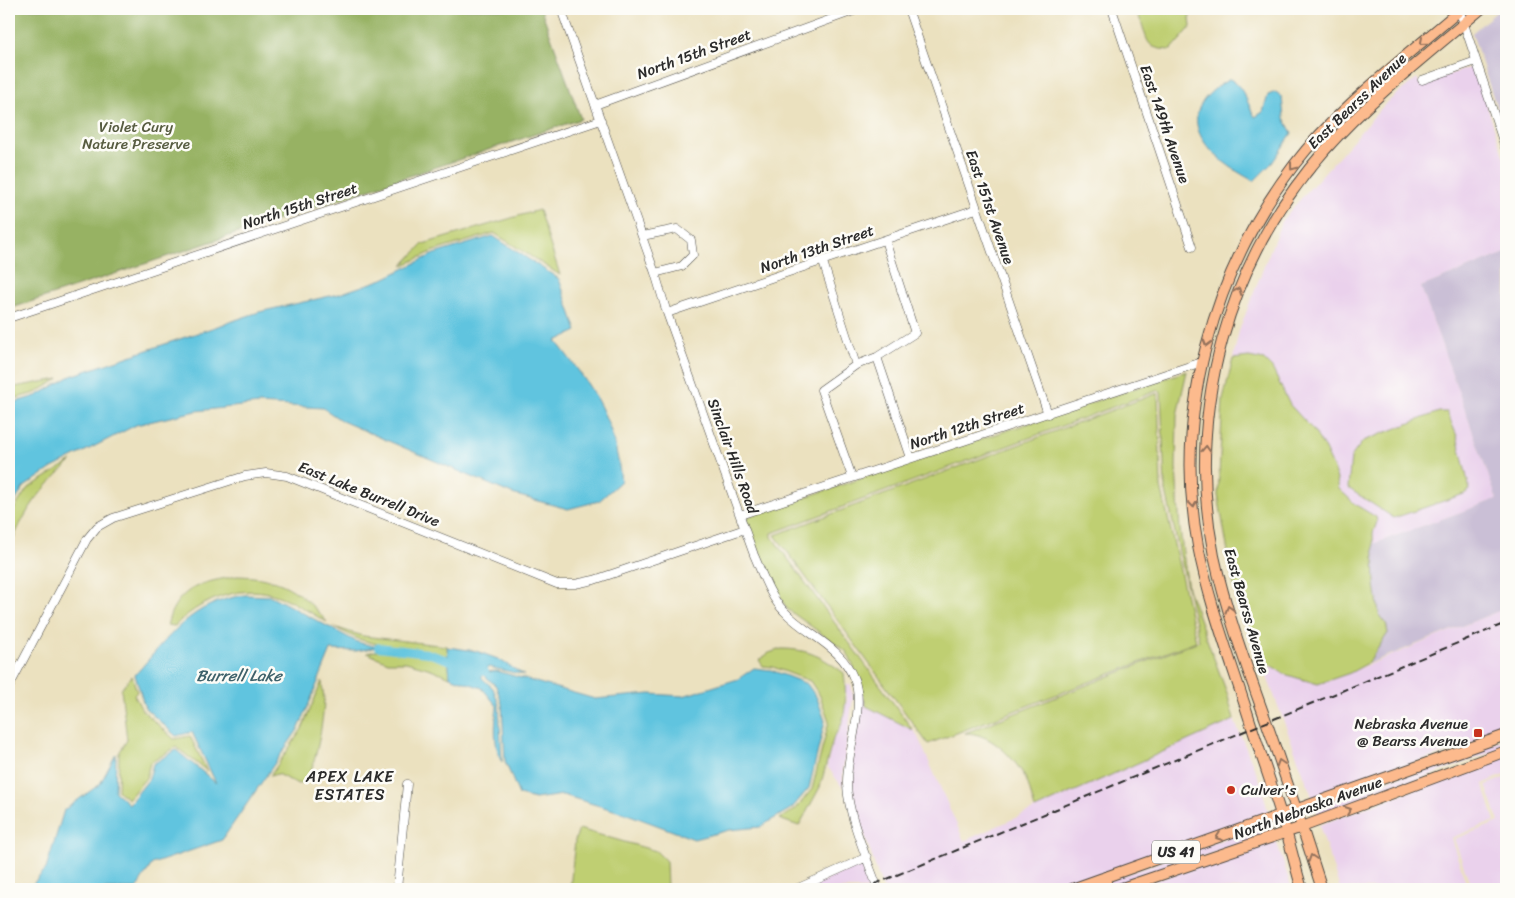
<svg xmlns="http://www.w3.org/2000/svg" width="1515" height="898" font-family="Sriracha,sans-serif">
<rect width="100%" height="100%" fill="#fdfcf7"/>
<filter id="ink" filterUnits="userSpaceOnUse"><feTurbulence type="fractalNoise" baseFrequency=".02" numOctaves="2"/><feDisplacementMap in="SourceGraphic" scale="10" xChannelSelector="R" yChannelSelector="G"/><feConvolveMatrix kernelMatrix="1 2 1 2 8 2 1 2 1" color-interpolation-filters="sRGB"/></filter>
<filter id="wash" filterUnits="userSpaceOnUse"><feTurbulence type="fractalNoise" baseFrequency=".0096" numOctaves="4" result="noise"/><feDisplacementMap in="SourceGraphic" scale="20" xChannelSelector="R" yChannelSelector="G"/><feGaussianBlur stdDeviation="1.12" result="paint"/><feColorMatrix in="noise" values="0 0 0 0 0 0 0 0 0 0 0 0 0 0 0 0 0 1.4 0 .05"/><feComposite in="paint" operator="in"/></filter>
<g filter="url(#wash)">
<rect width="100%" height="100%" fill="#ebe1bf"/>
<path fill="#ead1ec" d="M1474,66L1506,164V253L1421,287L1497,499L1373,544V533L1377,522L1376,517L1356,505L1339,489L1335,471L1324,449L1313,430L1290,405L1272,368L1249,357L1233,359L1239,331L1282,220L1386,103L1417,78L1420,84Z
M1506,608V731L1313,799L1260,658L1271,667L1329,681Z
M851,684L853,698L843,771V788L827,766L834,736L839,732L847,700L845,685Z
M861,692L866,706L913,730L918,737L964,841L1234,720L1260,781L1269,815L1061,889H883L853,801L851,771Z
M1506,739V747L1318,817L1316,806Z
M1506,755V774L1483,784L1495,821L1451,838L1468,889H1340L1319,825Z
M1506,777V889H1472L1454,839L1499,822L1486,785Z
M1271,822L1274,833L1105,889L1110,880Z
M1276,840L1292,889H1130Z
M865,862L874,889H805Z"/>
<path fill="#cabfd6" d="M1500,9H1506V136L1472,33Z
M1506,253V608L1365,665L1379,646L1386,623L1379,614L1375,584L1373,544L1497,499L1421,287Z"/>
<path fill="#bfcf72" stroke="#757d4e" d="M1138,9H1189L1191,27L1171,50C1148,49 1148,44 1142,24C1140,19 1137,14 1138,9Z
M539,210L560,275L494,233L434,251L402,266L423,244Z
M1249,357L1264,360L1272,368L1290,405L1313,430L1325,449L1335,471L1339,489L1356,505L1376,517L1377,522L1373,533L1375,584L1379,614L1386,623L1388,633L1368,663L1350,673L1318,684L1284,674L1260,658L1234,586L1218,495L1223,399L1233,359Z
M1187,371L1177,415L1176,468L1180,530L1188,589L1227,693L1234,720L1035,809C1031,797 1029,781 1022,772C1009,753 989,733 965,733L1199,641L1165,487L1161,393L1159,390L772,533V537L913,730L866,706L859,679L847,652L787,609L767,573L745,517Z
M59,379L35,393L9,400V388Z
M1158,393L1161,487L1196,641L928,744L775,535Z
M1439,412H1447L1457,436L1470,490L1464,494L1394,518L1348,488L1351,457L1363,441Z
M72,461C41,489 24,510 9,550V517L27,489Z
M237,576C281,577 300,590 327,622C310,613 291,599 272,594C240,584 196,602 175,626L167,625C169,620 170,613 174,607C188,583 212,581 237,576Z
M334,627L363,636L447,646L450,677L431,669L406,662H388L367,653L380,650V645L358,639Z
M781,649C809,649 822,657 844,673C846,691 848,723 834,736L820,787L799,826L779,819L795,810L812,789L829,721L820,696L810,681L773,667L763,666L759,660L769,653Z
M132,676L137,692L134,695L142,710L174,739L190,736L207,771L176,747L150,763L146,778L128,799L118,791L119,753L127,740L121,689Z
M322,681C322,688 324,694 324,701C323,723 316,764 306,782L298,784L277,774L270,776L302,729Z
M579,829L656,851L666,861L667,889H570L575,840Z"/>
<path fill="#97b264" stroke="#616e48" d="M9,9H541L581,119L9,309Z"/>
<path fill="#61c4df" stroke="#467885" d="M1230,79C1244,87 1247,103 1255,117L1263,112L1268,95L1276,92L1282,97L1284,118L1292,133L1272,163L1254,181C1207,157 1165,115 1230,79Z
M493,236L559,279L577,331L556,341C594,390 614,417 621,481L599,501L568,509L512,494L342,421L323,408L259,404L196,411L136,425L52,468L24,487L9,511V404L36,396L71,376L259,312L339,294L383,279L434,254Z
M245,595L271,596L357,642L378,647L356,651L331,650L299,728L222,840L152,864L136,889H28L46,869L64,810L100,784L116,754L115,792L129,804L149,779L153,764L176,750L216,783L192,732L176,736L145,708L135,675C170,636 190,603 245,595Z
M447,647L476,651L498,659L524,675L489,667L482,671V678L493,688L499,705L502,762C493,745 495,724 497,706L482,688L450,677Z
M754,668L771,670L807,684L817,698L825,721L809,788L792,808L760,827L729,830L694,839L630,815L563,795L535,799L519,795L505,761L502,704L496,686L485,676V672L497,671L595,699L650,694L683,696L738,679Z"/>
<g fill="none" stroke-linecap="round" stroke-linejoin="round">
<path stroke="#61c4df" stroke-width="8" d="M378,647L427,653L457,663
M472,668L485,672"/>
</g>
</g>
<g filter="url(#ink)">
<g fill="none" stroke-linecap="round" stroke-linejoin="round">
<defs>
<path id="minor" d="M561,9L655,273L667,313L754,555C762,573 770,597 784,611C807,636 841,645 854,679C866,707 846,753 847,784C848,817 867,858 878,889
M908,9L1048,414
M1112,9L1192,247
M1459,9L1506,150
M1422,80L1476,61
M595,105L859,9
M642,236L677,229L691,240L693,255L682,266L655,273
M823,262L856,365
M667,313L976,209
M9,318L601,120
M877,357L911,458
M852,477L821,390L856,365L877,357L915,333L885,240
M740,515L1202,362
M9,687L87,539L97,527L113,518L245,476L266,473L287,476L557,584H575L594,580L745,529
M397,889L407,784
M796,889L867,857"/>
<path id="major" d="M1072,889L1506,735
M1099,889L1106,882L1105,877
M1119,889L1302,827L1506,751
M1302,889C1296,870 1292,851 1286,831C1275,793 1261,756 1249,718C1231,661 1209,604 1198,546C1173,413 1213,272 1294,165C1339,106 1405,58 1461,9
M1322,889C1304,832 1285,775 1265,718C1246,665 1226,611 1214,556C1185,411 1228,260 1325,150C1371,98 1428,54 1481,9"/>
</defs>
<use href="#minor" stroke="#484641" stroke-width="9"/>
<use href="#major" stroke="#484641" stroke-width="12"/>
<use href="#minor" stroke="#fff" stroke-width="8"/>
<use href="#major" stroke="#fcba8d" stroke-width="10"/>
<path stroke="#2b2b2b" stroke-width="2" stroke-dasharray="8 4" stroke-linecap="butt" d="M863,889L1506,623"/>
</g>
<defs><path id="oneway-chevron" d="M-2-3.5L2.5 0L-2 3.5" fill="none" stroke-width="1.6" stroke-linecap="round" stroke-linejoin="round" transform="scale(1.25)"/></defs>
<g stroke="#94725c">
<use href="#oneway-chevron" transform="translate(1423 42) rotate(139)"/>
<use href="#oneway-chevron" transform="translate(1293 167) rotate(127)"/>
<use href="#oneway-chevron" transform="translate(1238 291) rotate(-69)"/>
<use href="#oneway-chevron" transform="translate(1207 343) rotate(106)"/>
<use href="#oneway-chevron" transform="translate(1206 449) rotate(-87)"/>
<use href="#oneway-chevron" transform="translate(1193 504) rotate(84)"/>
<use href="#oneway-chevron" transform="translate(1229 609) rotate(-107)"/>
<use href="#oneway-chevron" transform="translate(1280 763) rotate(-108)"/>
<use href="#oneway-chevron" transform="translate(1348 810) rotate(-20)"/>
<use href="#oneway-chevron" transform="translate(1219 837) rotate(160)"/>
<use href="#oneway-chevron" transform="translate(1312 858) rotate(-108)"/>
</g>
</g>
<g fill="#c8321e" stroke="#fdfcf7" stroke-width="2">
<rect x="1473" y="728" width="10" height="10" rx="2.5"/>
<circle cx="1231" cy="790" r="5"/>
</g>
<g text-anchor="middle" stroke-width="5" stroke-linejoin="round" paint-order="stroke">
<rect fill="#fdfcf7" stroke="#6a6a68" stroke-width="1" x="1152" y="840.5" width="48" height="23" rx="4"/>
<g font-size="14" font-weight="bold" fill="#2b2b2b">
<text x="1176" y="857">US 41</text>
</g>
<g font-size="15" fill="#2b2b2b" stroke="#fdfcf7">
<text transform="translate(694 54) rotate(-20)" y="5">North 15th Street</text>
<text transform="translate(1357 101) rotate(-44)" y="5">East Bearss Avenue</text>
<text transform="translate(1165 124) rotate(71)" y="5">East 149th Avenue</text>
<text transform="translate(300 206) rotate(-18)" y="5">North 15th Street</text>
<text transform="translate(990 207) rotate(71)" y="5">East 151st Avenue</text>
<text transform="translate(817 249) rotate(-19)" y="5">North 13th Street</text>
<text transform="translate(967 426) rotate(-18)" y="5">North 12th Street</text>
<text transform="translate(733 456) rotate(70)" y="5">Sinclair Hills Road</text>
<text transform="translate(369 494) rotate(22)" y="5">East Lake Burrell Drive</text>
<text transform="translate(1247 611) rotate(74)" y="5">East Bearss Avenue</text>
<text transform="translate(1308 808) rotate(-20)" y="5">North Nebraska Avenue</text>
</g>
<g font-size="15" fill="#575c40" stroke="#fdfcf7">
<text x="136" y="132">Violet Cury<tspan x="136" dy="17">Nature Preserve</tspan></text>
</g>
<g font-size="15" fill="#2b2b2b" stroke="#fdfcf7" text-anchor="end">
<text x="1468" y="729">Nebraska Avenue<tspan x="1468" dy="17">@ Bearss Avenue</tspan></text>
<text x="1241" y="795" text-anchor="start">Culver's</text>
</g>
<g font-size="16" font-style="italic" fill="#3e616a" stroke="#fdfcf7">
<text x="239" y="681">Burrell Lake</text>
</g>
<g font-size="16" letter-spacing="1" fill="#2b2b2b" stroke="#fdfcf7">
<text x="350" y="782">APEX LAKE<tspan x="350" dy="18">ESTATES</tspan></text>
</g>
</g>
<rect width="1515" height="898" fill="none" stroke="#fdfcf7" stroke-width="30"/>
</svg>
